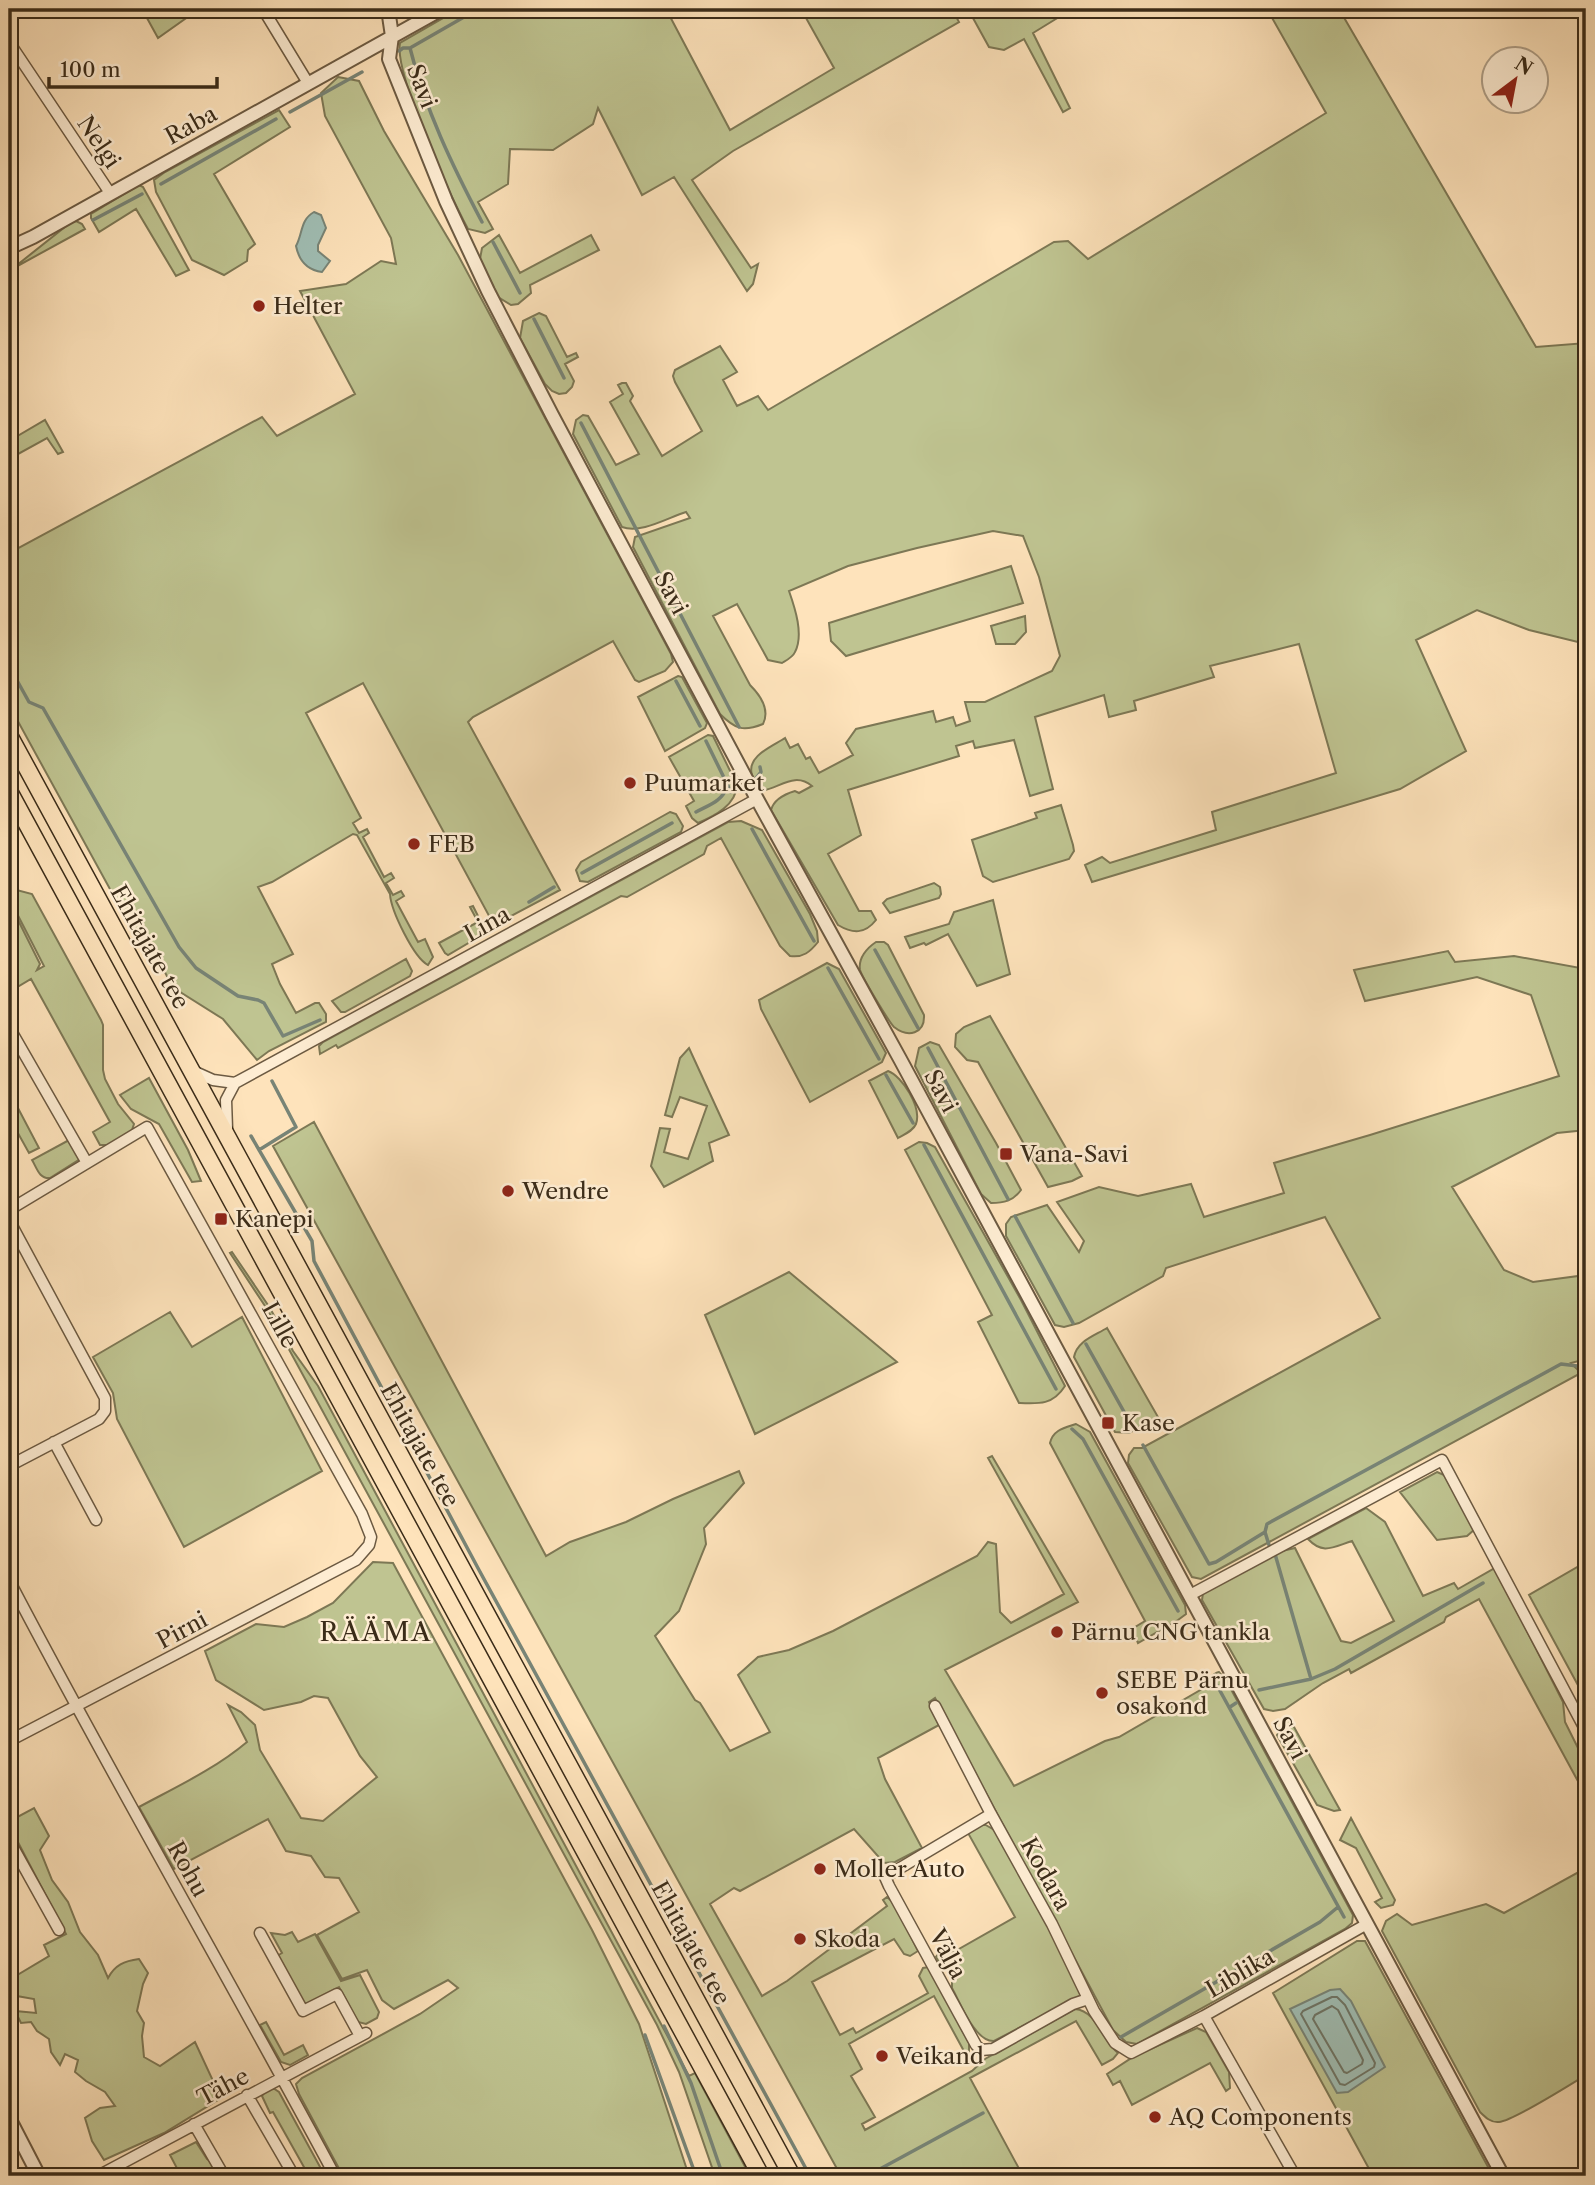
<svg xmlns="http://www.w3.org/2000/svg" width="1595" height="2185" font-family="'Libre Caslon Text',serif">
<rect width="100%" height="100%" fill="#fee3bb"/>
<filter id="stains"><feTurbulence type="fractalNoise" baseFrequency=".00286" numOctaves="4"/><feColorMatrix values="0 0 0 0 .2 0 0 0 0 .09 0 0 0 0 .02 0 0 0 .5 -.17"/></filter>
<radialGradient id="worn" r=".72"><stop offset=".6" stop-color="#630" stop-opacity="0"/><stop offset="1" stop-color="#630" stop-opacity=".3"/></radialGradient>
<path fill="#bfc491" stroke="#7d7855" stroke-width="2" d="M142,9H199L158,38Z
M459,9H666L730,130L834,68L801,9H952L959,22L733,151L692,180L751,268L758,264L753,284L747,291L674,177L642,195L598,108L593,124L553,150L510,149L508,184L478,202L493,229L485,233L468,229C451,197 394,74 400,43Z
M968,9H997L1001,16L1014,9H1072L1033,33L1070,108L1063,112L1024,39L1004,50L989,47Z
M1267,9H1339L1536,347L1586,343V644L1529,630L1477,610L1416,640L1466,751L1400,789L1092,882L1085,865L1102,857L1110,863L1216,830L1212,812L1336,773L1299,644L1210,666L1214,677L1134,701L1136,710L1109,717L1104,695L1035,717L1053,789L1030,796L1014,740L975,748L973,741L956,746L959,756L848,790L861,835L828,854L859,911H871L876,920C865,934 853,934 838,925L771,810C774,799 785,794 795,791L799,793L812,786C794,771 779,789 760,791C758,786 754,780 752,775C746,756 773,746 785,738L790,748L798,744L806,759L810,757L819,773L853,755L846,743L856,729L933,711L936,722L953,717L956,726L970,721L965,702H985L1052,671L1060,656L1039,577L1023,536L993,531L917,548L848,566L789,591C795,608 804,635 795,652C793,657 787,660 782,663L768,660L737,604L713,616L750,685C760,695 770,710 763,724C743,732 735,729 720,714L633,547L635,537L690,518L686,512C667,518 641,534 622,527L573,434L576,420L583,415L588,416L616,465L639,454L610,402L623,394L618,385L622,383H626L633,396L630,401L662,456L702,431L675,382L673,376L675,370L720,346L737,372L723,380L737,406L758,396L768,410L1054,242L1068,241L1088,259L1326,113Z
M338,77L359,81L384,131L458,255L653,620L671,654L673,662L665,671L639,682L635,680L613,641L473,717L468,722L560,890L494,925L363,683L306,713L361,818L353,823L359,833L367,829L369,833L363,837L384,877L391,873L394,878L386,883L393,895L401,891L404,896L396,901L418,942L425,939L433,957L428,965C414,958 391,911 390,894L357,835L353,834L272,882L258,887L293,954L272,964L280,984L296,1013L315,1003H319L326,1014V1022L269,1051L257,1060L223,1019L177,990L170,982L158,959L151,958L133,931L9,705V553L262,417L277,436L355,394L300,291L346,284L381,261L396,264L391,238L325,116L321,93Z
M279,110L290,127L214,174L255,244L248,250L247,261L224,275L192,260L156,192L154,180L165,172Z
M139,185L143,187L189,270L176,276L136,209L99,232L91,218V214Z
M76,221L82,224L85,229L12,269L70,223Z
M499,235L520,273L591,235L599,250L530,285L531,293L518,304L511,305L498,297L480,259L482,248Z
M539,313L546,316L567,357L576,353L578,357L565,364L574,381L572,387L566,393L559,394L552,391L545,384L520,338L523,321Z
M45,420L63,452L58,454L47,438L9,459V441Z
M1011,566L1023,603L846,656L831,641L829,623Z
M1025,616L1026,632L1015,644H996L991,626Z
M678,676L682,677L707,723L705,728L665,751L638,697Z
M708,735L713,736L737,785C736,805 715,816 698,823L692,818L686,806L694,801L669,757Z
M1061,805L1073,845L1074,851L1069,859L993,882L983,876L972,840L1037,818L1035,813Z
M670,812L676,814L683,826L681,832L588,882L580,881L576,870L581,862Z
M741,821L762,830L810,914L817,931L818,942C810,952 803,958 790,956L780,946L721,838L707,846L704,854L627,897L621,896L338,1048L336,1045L320,1054L319,1046L323,1042L728,822Z
M934,883L940,887L941,894L939,898L890,913L883,903L887,899Z
M9,888L32,894L101,1020L103,1025V1070L105,1079L118,1104L134,1124L132,1130L109,1145H100L93,1132L110,1122L31,979L9,992V902L40,964L37,970L44,966L9,898Z
M993,900L1010,974L977,986L948,934L926,945L924,943L910,948L905,937L949,924L954,912Z
M473,906L482,924V935L448,955L445,953L439,943L478,922L470,907Z
M876,942H884L888,945L924,1015C925,1034 908,1038 894,1027C889,1022 862,977 860,970C858,958 867,948 876,942Z
M1448,951L1455,962L1514,956L1586,969V1130L1557,1133L1452,1187L1504,1270L1533,1282L1586,1275V1359L1571,1363L1581,1373L1201,1579L1192,1577L1128,1463L1129,1455L1134,1448H1142L1380,1318L1325,1217L1166,1268L1163,1276L1079,1323L1064,1327L1055,1325L1006,1236V1224L1011,1217L1047,1205L1079,1252L1084,1241L1057,1202L1099,1187L1138,1196L1191,1184L1204,1217L1284,1193L1274,1163L1370,1135L1559,1076L1531,995L1477,977L1365,1001L1354,970Z
M406,959L412,971L410,976L345,1012H341L332,1001Z
M827,963L839,969L886,1053L882,1062L810,1102L761,1009L759,1000Z
M990,1016L1082,1176L1072,1181L1048,1187L978,1062L967,1060L955,1047L956,1034L964,1027Z
M930,1042L939,1045L996,1143L1021,1190C1013,1201 1004,1203 991,1203L981,1194L915,1066L919,1048Z
M689,1048L729,1135L709,1143L713,1161L664,1187L651,1166L660,1128L670,1129L664,1152L688,1159L707,1106L680,1097L672,1117L665,1115L680,1058Z
M888,1071C902,1076 922,1107 916,1124C913,1131 905,1134 898,1138L869,1081Z
M149,1078L188,1150L201,1181L192,1182L159,1124L131,1109L120,1095Z
M9,1091L39,1148L29,1153L9,1117Z
M314,1122L546,1556L570,1542L626,1522L673,1499L739,1471L744,1483L704,1528L706,1544L679,1611L655,1636L695,1700L700,1703L730,1751L770,1732L738,1675L758,1657L789,1650L833,1631L977,1556L988,1542L996,1544L1000,1612L1011,1623L1064,1594L988,1458L992,1456L1078,1602L945,1670L1014,1786L1105,1741L1119,1737L1202,1689C1206,1683 1211,1674 1219,1672L1226,1680L1353,1915L1352,1923L1345,1929L1137,2044L1126,2042L1113,2030L935,1698L929,1702L939,1725L878,1758L885,1779L922,1848L895,1862L884,1863L854,1829L740,1891L734,1888L710,1904L762,1996L787,1981L887,1906L883,1900L887,1897L895,1904L918,1951L910,1956L904,1954L894,1939L812,1982L840,2035L853,2028L856,2033L928,1993L919,1976L923,1968L929,1967L969,2043V2052L965,2053L934,1996L849,2044L862,2069L851,2076L875,2117L862,2124L865,2130L972,2071L985,2059L1075,2009C1097,2011 1102,2040 1118,2053L1113,2059L1102,2065L1076,2021L970,2078L1023,2176H841L273,1146Z
M71,1139L80,1159L50,1178C39,1179 37,1168 32,1160Z
M919,1142L927,1143L935,1147L1021,1300L1065,1386C1053,1405 1039,1404 1019,1403L978,1322L992,1315L905,1150Z
M232,1252L270,1308L293,1351L318,1386L689,2076L695,2073L750,2176H715L679,2072L657,2025L267,1309L230,1253Z
M789,1272L897,1362L755,1434L705,1315Z
M170,1312L192,1347L242,1317L322,1471L184,1547L117,1419L113,1393L93,1357Z
M1107,1328L1158,1417L1129,1433L1115,1432L1074,1357C1077,1341 1094,1336 1107,1328Z
M1076,1424L1090,1432L1185,1605L1186,1614L1178,1620L1138,1643L1132,1629L1145,1621L1050,1443C1053,1430 1064,1428 1076,1424Z
M1437,1472L1444,1475L1475,1529L1467,1536L1437,1540L1400,1492Z
M1366,1508L1385,1522L1423,1596L1454,1583L1458,1589L1495,1568L1563,1702L1565,1722L1586,1764V1796L1479,1599L1446,1617L1444,1622L1351,1673L1349,1669L1323,1683L1285,1709L1273,1711L1264,1709L1202,1600L1203,1593L1282,1551L1295,1548L1341,1641L1351,1643L1394,1621L1352,1541C1333,1547 1323,1555 1308,1539Z
M373,1562L393,1563L592,1930L639,2024L689,2176H343L299,2094L296,2084L302,2078L420,2014L458,1988L448,1980L394,2009L382,2000L367,1970L342,1979L317,1935L359,1912L339,1878L325,1877L311,1856L286,1851L268,1819L174,1869L139,1807C176,1787 215,1769 247,1742L228,1705L241,1712L255,1725L260,1750L301,1818L323,1821L377,1777L360,1756L328,1698L314,1696L301,1702L264,1710L216,1680L205,1651L256,1624L284,1627L307,1617L333,1603Z
M1586,1562V1700L1529,1595Z
M1289,1718L1340,1810L1334,1811L1317,1805L1277,1735Z
M34,1808L49,1836L40,1850L52,1880L68,1902L80,1932L98,1955L108,1978C115,1965 124,1961 139,1959L148,1973L143,1984L137,2011L144,2023L142,2036L144,2057L160,2066L195,2042L221,2098L164,2133L104,2160L92,2141L85,2118L100,2108L115,2106L105,2092L86,2081L75,2072L78,2060L65,2054L60,2065L51,2052L49,2039L37,2031L31,2022L21,2023L15,2011L36,2013L34,1999L17,1996L11,1986L9,1985V1980L49,1956L44,1945L66,1934L9,1825L10,1821Z
M1351,1818L1395,1900L1393,1905L1381,1908L1375,1902L1382,1898L1356,1848L1340,1840Z
M984,1824L996,1831L1050,1927L1082,1990L1080,1996L994,2041C975,2042 961,2004 952,1988V1980L957,1974L953,1966L947,1968L940,1965L936,1957L944,1947L950,1954L1015,1917L968,1833Z
M1586,1868V2075C1571,2084 1513,2121 1499,2122C1491,2123 1485,2117 1480,2112L1382,1931L1386,1921L1397,1914L1412,1925L1486,1904L1504,1913Z
M292,1932L298,1942L315,1934L341,1981L360,1975L379,2012L377,2018L366,2024L358,2022L339,1987L308,2003H303L277,1956L282,1953L271,1933L285,1935Z
M1357,1941H1365L1493,2176H1373L1273,1993Z
M266,2022L284,2055L303,2045L308,2055L290,2065L281,2062L260,2025Z
M1197,2028L1206,2032L1229,2072L1230,2088L1226,2091L1210,2063L1132,2105L1120,2081L1113,2085L1107,2074L1133,2057Z
M273,2088L279,2092L325,2176H309L273,2112L270,2113L262,2096L264,2093Z
M196,2142L207,2159L210,2161L219,2176H181L170,2155Z"/>
<path fill="#a0beb4" stroke="#788476" stroke-width="2" d="M314,212L321,215L326,228L318,245V251L330,261L322,272C307,270 299,261 296,246C303,233 300,220 314,212Z
M1340,1989L1351,2001L1385,2067L1348,2092L1337,2093L1290,2009L1330,1990Z"/>
<g fill="none" stroke-linecap="round" stroke-linejoin="round">
<path stroke="#6e7566" stroke-width="2" d="M1332,1997H1337L1345,2005L1375,2063L1374,2067L1345,2085L1340,2084L1301,2014L1303,2011Z
M1332,2006L1338,2010L1363,2060L1362,2064L1347,2073L1344,2072L1313,2019L1315,2015Z"/>
<path stroke="#788476" stroke-width="3.5" d="M400,9L401,11
M410,48C425,109 453,167 482,222
M399,51L403,48H410L478,9
M290,112L362,72
M161,184L276,119
M93,220L142,194
M493,242L520,293
M534,319L564,378
M581,423L739,727
M9,666L29,702L43,708L179,947L196,968L238,996L258,1000L264,1003L283,1036L320,1020
M676,681L700,726
M706,741L731,792
M756,778L761,772L760,767
M696,812C709,805 723,801 727,786
M752,829L814,941
M582,873L672,823
M529,902L554,887
M875,950L918,1028
M828,968L879,1059
M928,1048L1008,1199
M886,1075L913,1123
M251,1136L312,1241L314,1261L479,1570L810,2176
M924,1145L1056,1389
M259,1150L296,1127L272,1081
M1015,1216L1073,1323
M1086,1344L1132,1426
M1072,1429L1083,1439L1178,1611
M1143,1445L1209,1564L1216,1562L1265,1532L1267,1524L1561,1364L1586,1367
M1265,1532L1269,1545
M1213,1678L1344,1917
M1311,1679L1335,1669L1483,1583
M1259,1690L1311,1679L1275,1554
M1230,1707L1236,1703
M664,2026L691,2083L723,2176
M645,2035L696,2176
M1121,2037L1320,1922L1338,1907
M867,2176L983,2113"/>
<defs>
<path id="minor" d="M263,9L308,83
M9,42L110,193
M10,1029L87,1163
M193,1071L213,1080L235,1083L226,1100L227,1129
M235,1083L757,799
M9,1210L147,1127L362,1514L371,1537L369,1545L356,1560L9,1741
M9,1220L105,1398V1411L99,1419L9,1466
M54,1442L96,1520
M9,1580C114,1781 228,1976 335,2176
M1190,1595L1442,1460L1586,1731
M935,1706L991,1814L1052,1924L1094,2011L1115,2043L1131,2053L1204,2016L1367,1924
M991,1814L885,1877L889,1886L976,2045L981,2050L993,2049L1073,2004L1088,1999
M9,1840L59,1930
M260,1933L303,2011L337,1994L360,2036
M1204,2016L1295,2176
M247,2095L294,2176
M194,2124L224,2176
M98,2176L366,2033"/>
<path id="tertiary" d="M388,9L392,36L389,59L446,201L488,291L552,415L757,799L900,1059L1503,2176
M9,248L33,237L442,9
M9,2118L39,2176"/>
<path id="trunk" d="M9,735L792,2176
M9,791L761,2176"/>
</defs>
<use href="#minor" stroke="#6c5a42" stroke-width="13"/>
<use href="#tertiary" stroke="#6c5a42" stroke-width="16"/>
<use href="#trunk" stroke="#3b2c19" stroke-width="19"/>
<use href="#minor" stroke="#feedd3" stroke-width="10"/>
<use href="#tertiary" stroke="#feedd3" stroke-width="12"/>
<use href="#trunk" stroke="#fee3bb" stroke-width="16"/>
</g>
<g fill="#8f2418" stroke="#feedd3" stroke-width="2.5">
<circle cx="259" cy="306" r="7"/>
<circle cx="630" cy="783" r="7"/>
<circle cx="414" cy="844" r="7"/>
<rect x="999" y="1147" width="14" height="14" rx="3.5"/>
<circle cx="508" cy="1191" r="7"/>
<rect x="214" y="1212" width="14" height="14" rx="3.5"/>
<rect x="1101" y="1416" width="14" height="14" rx="3.5"/>
<circle cx="1057" cy="1632" r="7"/>
<circle cx="1102" cy="1693" r="7"/>
<circle cx="820" cy="1869" r="7"/>
<circle cx="800" cy="1939" r="7"/>
<circle cx="882" cy="2056" r="7"/>
<circle cx="1155" cy="2117" r="7"/>
</g>
<g text-anchor="middle" stroke-width="5" stroke-linejoin="round" paint-order="stroke">
<g font-size="23" fill="#3b2c19" stroke="#feedd3">
<text transform="translate(422 86) rotate(69)" y="8">Savi</text>
<text transform="translate(191 125) rotate(-29)" y="8">Raba</text>
<text transform="translate(99 142) rotate(56)" y="8">Nelgi</text>
<text transform="translate(671 593) rotate(62)" y="8">Savi</text>
<text transform="translate(487 924) rotate(-29)" y="8">Lina</text>
<text transform="translate(150 947) rotate(61)" y="8">Ehitajate tee</text>
<text transform="translate(941 1091) rotate(62)" y="8">Savi</text>
<text transform="translate(280 1325) rotate(61)" y="8">Lille</text>
<text transform="translate(420 1445) rotate(61)" y="8">Ehitajate tee</text>
<text transform="translate(182 1630) rotate(-28)" y="8">Pirni</text>
<text transform="translate(1290 1738) rotate(62)" y="8">Savi</text>
<text transform="translate(188 1869) rotate(61)" y="8">Rohu</text>
<text transform="translate(1046 1874) rotate(61)" y="8">Kodara</text>
<text transform="translate(691 1943) rotate(61)" y="8">Ehitajate tee</text>
<text transform="translate(948 1954) rotate(62)" y="8">Välja</text>
<text transform="translate(1240 1973) rotate(-30)" y="8">Liblika</text>
<text transform="translate(223 2087) rotate(-28)" y="8">Tähe</text>
</g>
<g font-size="23" fill="#3b2c19" stroke="#feedd3" text-anchor="start">
<text x="273" y="314">Helter</text>
<text x="644" y="791">Puumarket</text>
<text x="428" y="852">FEB</text>
<text x="1020" y="1162">Vana-Savi</text>
<text x="522" y="1199">Wendre</text>
<text x="235" y="1227">Kanepi</text>
<text x="1122" y="1431">Kase</text>
<text x="1071" y="1640">Pärnu CNG tankla</text>
<text x="1116" y="1688">SEBE Pärnu<tspan x="1116" dy="26">osakond</tspan></text>
<text x="834" y="1877">Moller Auto</text>
<text x="814" y="1947">Skoda</text>
<text x="896" y="2064">Veikand</text>
<text x="1169" y="2125">AQ Components</text>
</g>
<g font-size="26" letter-spacing="2" fill="#3b2c19" stroke="#feedd3">
<text x="376" y="1641">RÄÄMA</text>
</g>
</g>
<rect width="1595" height="2185" fill="none" stroke="#fee3bb" stroke-width="35"/>
<rect x="10" y="10" width="1574" height="2164" fill="none" stroke="#3b2c19" stroke-width="3.5"/>
<rect x="18" y="18" width="1560" height="2150" fill="none" stroke="#3b2c19" stroke-width="2"/>
<g transform="translate(1515 80) rotate(32)"><circle r="33" fill="#feedd3" stroke="#b0a089" stroke-width="2"/>
<path d="M0-5L12 26L0 18L-12 26Z" fill="#8f2418"/>
<text y="-10" font-size="19" font-weight="bold" text-anchor="middle" fill="#3b2c19">N</text>
</g>
<path d="M49 77v10h168v-10" fill="none" stroke="#3b2c19" stroke-width="3.5"/>
<text x="60" y="77" font-size="21" fill="#3b2c19" stroke="#feedd3" stroke-width="5" paint-order="stroke">100 m</text>
<rect width="100%" height="100%" filter="url(#stains)"/>
<rect width="100%" height="100%" fill="url(#worn)"/>
</svg>
